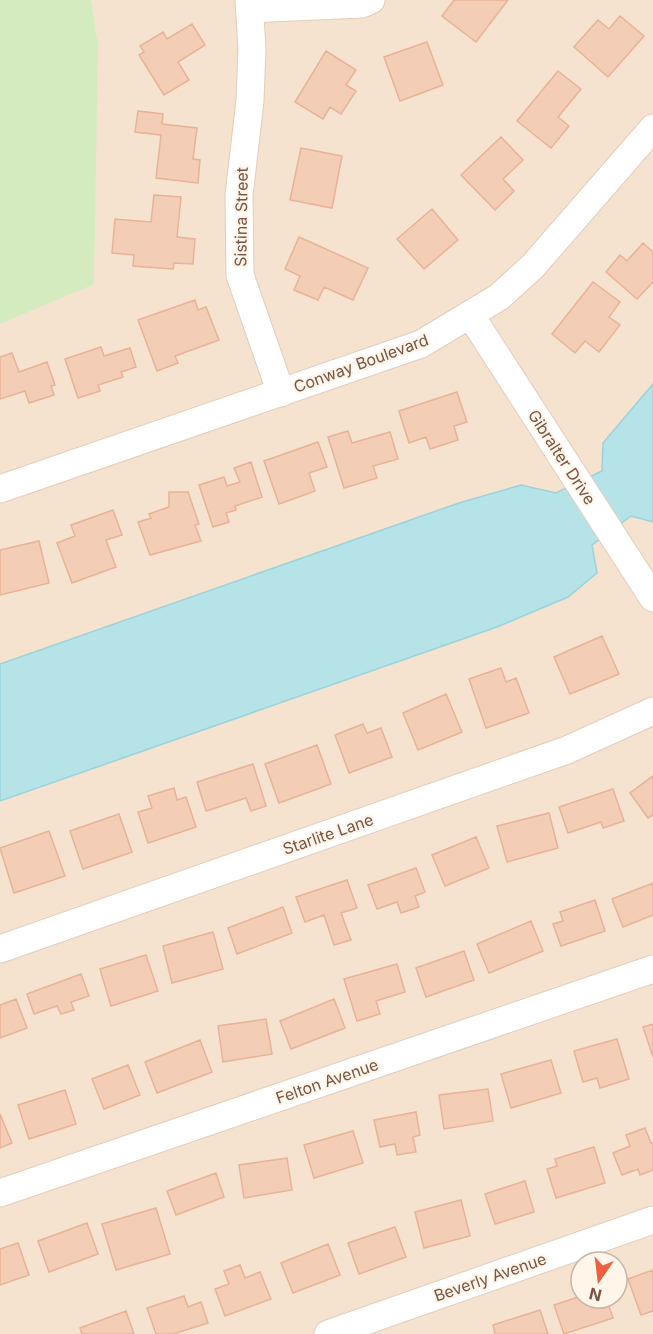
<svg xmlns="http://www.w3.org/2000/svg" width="653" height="1334" font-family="Inter,sans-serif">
<rect width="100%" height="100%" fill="#fdf1e1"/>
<path fill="#f5e2cf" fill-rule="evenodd" d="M91,0H653V384L603,443L602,471L556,493L521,485L459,503L0,664V324L93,283L98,45Z
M631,516L653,522V1334H0V801L497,627L568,597L597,573L591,545ZM581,1262H617V1298H581Z"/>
<path fill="#d3ebbf" d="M0,0H91L98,45L94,284L0,324Z"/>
<path fill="#b5e3e8" stroke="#9bd3da" stroke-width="1.5" d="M653,384V522L631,516L592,545L597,573L568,597L497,627L0,801V664L459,503L521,485L556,493L602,471L603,443Z"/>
<path fill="#f4cdb7" stroke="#e8b297" stroke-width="1.5" d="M454,0H508L476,42L442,16Z
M620,16L644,36L608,77L574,47L598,20L609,29Z
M192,24L205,45L178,62L189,80L164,95L139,55L144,52L140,46L163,32L167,39Z
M427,42L443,85L400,101L384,57Z
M326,51L356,70L346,85L356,91L341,114L330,107L323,119L295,102Z
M558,71L581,89L558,117L569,126L551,148L517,121Z
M138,111L163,114L162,124L197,128L193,159L200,160L198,183L156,178L161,135L135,132Z
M501,137L523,160L503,179L514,191L495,210L461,175Z
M301,148L342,156L332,208L290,200Z
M154,195L181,197L177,237L195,239L193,264L174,263L173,269L133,266L134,255L112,253L115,219L151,222Z
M432,209L458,240L424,269L397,239Z
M299,237L368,268L353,300L324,287L318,300L294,290L300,276L285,269Z
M643,243L653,252V282L637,299L606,272L620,255L627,261Z
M593,282L620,302L609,317L620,325L599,352L585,341L575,353L552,334Z
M195,300L198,310L206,307L219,340L175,356L178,363L157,371L138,320Z
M101,347L104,356L130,348L136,367L121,372L123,377L98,385L100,391L78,398L65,359Z
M12,353L19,372L47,362L55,385L51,386L54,395L29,403L25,391L0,399V357Z
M457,392L467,422L454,426L458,440L430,449L426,437L409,443L399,411Z
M348,431L352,443L390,432L398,459L373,466L377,478L344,488L328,437Z
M318,442L327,467L309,473L315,491L279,504L264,461Z
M251,462L262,497L235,506L236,510L226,513L229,522L213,527L199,485L224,477L227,486L240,482L234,468Z
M169,492H188L199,524L195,525L201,541L150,555L138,522L151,518L149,514L169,507Z
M113,510L122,535L106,540L116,567L72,583L57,543L75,536L71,525Z
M39,541L49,583L0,595V550Z
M602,636L619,674L570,694L554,657Z
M501,668L506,682L516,678L529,713L486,728L469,679Z
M446,694L462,732L418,750L403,713Z
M363,724L367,733L381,728L392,757L349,773L335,735Z
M317,745L331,784L279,803L265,764Z
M253,764L266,806L251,811L246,798L206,811L197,782Z
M653,776V815L648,818L630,793Z
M174,788L177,800L186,797L196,827L148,843L138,812L152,808L148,796Z
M613,789L624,821L603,828L601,822L568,833L559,807Z
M549,813L558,848L507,862L497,826Z
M119,814L132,852L83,869L70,831Z
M49,831L65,876L14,893L0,848Z
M476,837L489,868L445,886L432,855Z
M416,868L425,892L415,896L419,907L401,913L397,902L377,909L368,885Z
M347,880L357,908L341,913L351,940L334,945L324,915L305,922L296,897Z
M653,883V915L623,927L612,899Z
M595,900L605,931L561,946L553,924L563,921L560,912Z
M283,907L292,933L237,954L228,928Z
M531,921L543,951L489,973L477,944Z
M213,932L223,969L172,983L163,946Z
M464,951L474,980L426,997L416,968Z
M146,955L158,991L111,1006L100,969Z
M397,964L405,992L376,1001L380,1014L357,1021L344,979Z
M81,974L89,996L71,1002L74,1010L61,1014L57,1006L34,1014L27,994Z
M16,999L27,1028L0,1038V1005Z
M334,999L345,1028L291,1049L280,1021Z
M266,1019L272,1054L223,1062L218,1026Z
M653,1024V1057L643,1027Z
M617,1039L629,1079L600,1088L597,1078L583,1082L574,1051Z
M200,1040L212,1072L157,1093L145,1062Z
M551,1060L561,1093L511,1108L501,1074Z
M128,1065L140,1095L104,1109L92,1079Z
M488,1089L493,1121L444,1129L439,1095Z
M65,1090L76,1124L29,1139L18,1105Z
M416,1112L420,1135L413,1137L416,1152L397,1155L395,1144L380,1147L374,1120Z
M0,1114L12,1143L0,1148Z
M645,1128L651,1143H653V1170L640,1175L638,1169L622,1175L613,1153L630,1146L626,1135Z
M353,1131L363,1163L314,1178L304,1145Z
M594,1147L605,1183L556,1198L547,1169L557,1166L555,1159Z
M287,1158L292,1190L244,1198L239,1165Z
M216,1173L224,1197L176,1215L167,1191Z
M525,1181L534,1212L495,1224L485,1194Z
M461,1200L470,1236L424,1248L415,1212Z
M156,1208L170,1254L116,1270L102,1224Z
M87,1223L98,1254L49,1272L38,1241Z
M395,1227L406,1257L359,1274L348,1243Z
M18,1243L29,1275L0,1285V1249Z
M328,1244L340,1275L293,1293L281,1263Z
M240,1265L245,1278L260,1272L271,1299L225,1316L215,1289L229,1284L224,1271Z
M653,1270V1311L641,1315L628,1279Z
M184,1296L188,1307L201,1302L208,1323L173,1334H156L147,1308Z
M581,1296V1298H606L613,1318L564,1334L554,1305Z
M540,1310L548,1334H495L493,1325Z
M126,1311L134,1334H82L80,1328Z"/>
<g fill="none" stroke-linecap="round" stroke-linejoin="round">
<defs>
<path id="minor" d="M249,0L252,49L250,101L239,195L240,275L281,393
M250,9L362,4L371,0
M471,316L653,598
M0,489L421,344L499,297L533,266L653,128
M0,949L567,750L653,711
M0,1193L653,969
M328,1334L653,1220"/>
</defs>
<use href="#minor" stroke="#e2cdbd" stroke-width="29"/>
<use href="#minor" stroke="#fff" stroke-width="27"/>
</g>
<g text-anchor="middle" stroke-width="4.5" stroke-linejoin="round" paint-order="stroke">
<g font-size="16" fill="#765547" stroke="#fff5e8">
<text transform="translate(241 217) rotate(-89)" y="6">Sistina Street</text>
<text transform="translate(361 363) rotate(-20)" y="6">Conway Boulevard</text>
<text transform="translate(562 457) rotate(57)" y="6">Gibralter Drive</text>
<text transform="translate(328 834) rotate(-19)" y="6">Starlite Lane</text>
<text transform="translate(327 1081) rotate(-19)" y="6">Felton Avenue</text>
<text transform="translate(490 1277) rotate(-19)" y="6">Beverly Avenue</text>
</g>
</g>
<g transform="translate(599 1280) rotate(194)"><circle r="28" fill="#fff5e8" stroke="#c8b5a8" stroke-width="1.5"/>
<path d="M0-4.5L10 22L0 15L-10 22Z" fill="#ee5e3f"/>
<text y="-9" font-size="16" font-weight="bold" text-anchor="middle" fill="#765547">N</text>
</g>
</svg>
